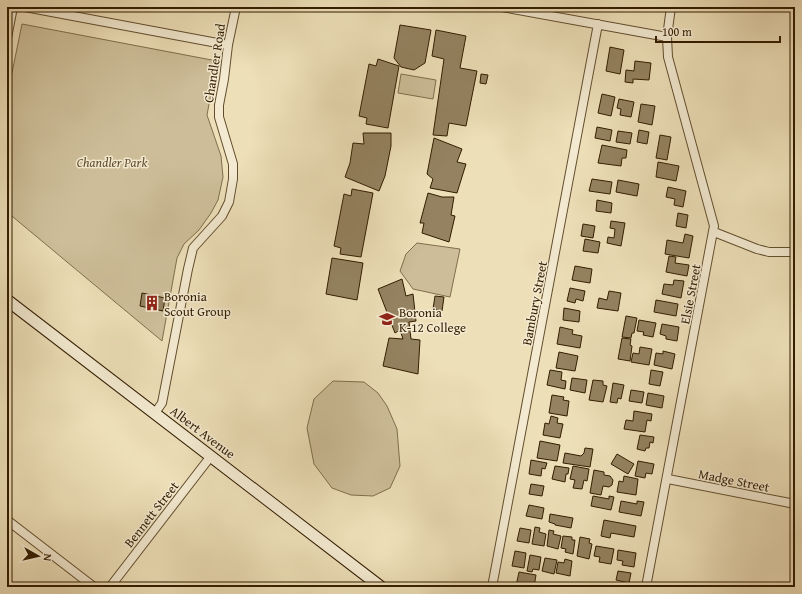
<svg xmlns="http://www.w3.org/2000/svg" width="802" height="594" font-family="'Gentium Book Plus',serif">
<rect width="100%" height="100%" fill="#eddfb8"/>
<filter id="stains"><feTurbulence type="fractalNoise" baseFrequency=".005" numOctaves="4"/><feColorMatrix values="0 0 0 0 .2 0 0 0 0 .09 0 0 0 0 .02 0 0 0 .5 -.17"/></filter>
<radialGradient id="worn" r=".72"><stop offset=".6" stop-color="#630" stop-opacity="0"/><stop offset="1" stop-color="#630" stop-opacity=".3"/></radialGradient>
<path fill="#cdbe99" stroke="#806e4c" d="M22,24L217,61L207,115L221,156L223,177L218,200L211,213L199,230L184,244L177,258L162,341L7,212V97Z
M401,74L436,80L433,99L398,93Z
M417,243L460,249L450,297L413,289L400,271L406,254Z
M333,381L364,382L378,393L387,406L397,429L400,466L390,488L373,496L351,495L332,488L314,464L307,428L314,399Z"/>
<path fill="#948260" stroke="#331d00" d="M400,25L431,30L425,63L414,70L401,67L394,58Z
M436,30L466,36L460,68L477,71L466,126L449,123L447,136L433,135L444,59L432,56Z
M610,47L624,50L620,74L606,71Z
M378,59L399,66L388,128L366,124L367,118L359,116L369,64L376,66Z
M635,61L651,63L649,80L633,79V83L625,82L626,70L634,71Z
M481,74L488,75L486,84L480,83Z
M602,94L615,97L611,116L598,113Z
M619,99L634,102L631,117L620,115L621,109L617,108Z
M641,104L655,106L652,125L638,122Z
M597,127L612,130L610,141L595,138Z
M639,130L649,132L647,144L637,142Z
M618,131L632,133L630,144L616,142Z
M363,133H391V146L385,176L379,191L345,177L350,163L353,143L364,144Z
M660,135L671,137L667,160L656,158Z
M434,138L462,149L457,162L466,164L457,193L430,188L433,179L427,174Z
M602,145L627,150L626,158H622L621,166L598,163Z
M658,162L679,166L676,181L656,177Z
M592,179L612,182L610,194L589,191Z
M618,180L639,184L637,196L616,192Z
M668,187L686,191L683,207L674,205L675,199L666,197Z
M352,189L373,193L361,257L340,254L341,248L334,246L344,194L351,196Z
M428,193L442,197H454L451,215L455,216L449,242L422,233L424,223H420Z
M597,200L612,203L611,213L596,211Z
M678,213L688,215L686,228L676,226Z
M611,221L625,223L621,246L607,243L608,237L614,238L615,229L610,228Z
M583,224L595,226L593,238L581,236Z
M685,234L693,236L689,258L665,254L667,240L683,243Z
M585,239L600,242L598,253L583,251Z
M669,256L676,257L675,263L689,265L687,276L666,272Z
M332,258L363,263L357,300L326,294Z
M575,266L592,269L590,283L572,280Z
M402,279L406,296L413,294L416,321L409,322L411,339L420,340L418,374L383,366L389,338L403,339L400,330L395,333L378,289Z
M674,280L684,281L681,298L662,294L664,284L673,285Z
M570,288L585,291L583,301L576,299L575,303L567,301Z
M609,291L621,293L618,311L597,308L599,298L607,300Z
M142,293L165,298L163,311L140,306Z
M435,296L444,297L442,311L433,309Z
M656,300L678,304L676,316L654,312Z
M564,308L580,311L579,322L563,320Z
M626,316L637,318L634,333H632L631,338L622,337Z
M639,320L656,323L653,337L643,335L644,332L637,331Z
M662,324L679,327L677,341L666,339V336L660,334Z
M560,327L573,330L572,334L582,336L580,348L557,344Z
M622,338L631,339L630,345L632,346L630,361L618,359Z
M640,347L652,349L649,365L631,362L633,353L639,354Z
M663,351L675,354L672,369L654,365L656,353L663,354Z
M559,352L578,356L575,371L556,368Z
M550,370L562,372L561,380L566,381L565,389L547,385Z
M651,370L663,372L660,386L649,384Z
M572,378L587,380L585,393L570,390Z
M593,380L603,381V385L607,386L603,402L589,400Z
M613,383L624,385L621,399L618,398L617,403L610,402Z
M631,390L644,392L642,403L629,401Z
M648,393L664,396L662,408L646,405Z
M552,395L564,397L563,400L569,401L567,416L549,413Z
M634,411L652,414L651,421L647,420L645,432L624,429L626,420L633,421Z
M551,416L558,418L557,423L563,424L560,438L543,435L545,423L549,424Z
M640,435L654,437L653,443L650,442L649,448H646L645,451L637,449Z
M540,441L560,445L557,461L537,458Z
M585,448L593,449L590,467L563,463L565,453L581,456L584,453Z
M617,454L634,464L628,474L611,464Z
M531,460L547,463L545,469L542,468L541,476L529,474Z
M638,461L654,464L652,474L646,473L645,478L635,476Z
M555,466L569,468L568,474H566L565,482L552,479Z
M573,466L589,469L587,481L584,480L582,489L573,488L575,480L570,479Z
M594,470L604,472V475L610,476L613,480L612,485L609,487L603,486L601,495L590,493Z
M624,476L638,479L636,495L617,492L619,481L623,482Z
M531,484L544,486L542,496L529,494Z
M593,496L609,499V496L614,497L611,510L591,506Z
M621,501L637,504V501L644,502L641,516L619,512Z
M529,505L544,508L542,519L526,516Z
M550,514L573,518L571,528L555,525V524L549,522Z
M604,520L636,526L634,537L611,533L610,538L601,536Z
M535,527L540,528L539,532L546,534L544,546L532,544Z
M520,528L531,530L529,543L517,541Z
M549,530L554,531L553,534L561,536L558,549L547,546Z
M563,536L572,537V540H575L573,554L565,552L566,549L561,548Z
M580,537L590,539L589,543L592,544L589,559L577,556Z
M596,546L614,549L611,564L599,562L600,557L594,556Z
M618,550L636,553L634,567L622,565L623,561L617,560Z
M515,551L526,553L524,568L512,566Z
M530,555L541,557L539,570L533,569L532,572L527,571Z
M545,558L557,560L554,574L542,571Z
M565,559L572,561L570,576L556,573L558,562L564,563Z
M618,571L631,573L629,583L616,580Z
M519,572L536,575L534,587L516,586Z"/>
<g fill="none" stroke-linecap="round" stroke-linejoin="round">
<defs>
<path id="minor" d="M25,7L228,45
M502,7L667,37
M7,38L13,7
M714,232L757,249L769,252H795
M155,413L162,403L188,269L193,248L222,216L229,202L233,179V164L219,117V105L224,79L228,45L236,7
M668,479L795,504
M7,520L94,587
M110,587L211,456
M492,587L598,24
M646,587L714,226L668,57L667,37L671,7"/>
<path id="secondary" d="M7,300L381,587"/>
</defs>
<use href="#minor" stroke="#624e2e" stroke-width="10"/>
<use href="#secondary" stroke="#331d00" stroke-width="13"/>
<use href="#minor" stroke="#f3ead1" stroke-width="8"/>
<use href="#secondary" stroke="#f3ead1" stroke-width="11"/>
</g>
<defs>
<symbol id="building-bare" viewBox="-9 -9 18 18"><path d="M-4-6H4V6H1V3H-1V6H-4ZM-2.5-4.3h1.7v1.8h-1.7ZM.8-4.3h1.7v1.8H.8ZM-2.5-1h1.7V.8h-1.7ZM.8-1h1.7V.8H.8Z" fill="#8f2418" stroke="#f3ead1" stroke-width="2.5" paint-order="stroke"/></symbol>
<symbol id="school-bare" viewBox="-9 -9 18 18"><path d="M0-5L7-2L0 1L-7-2ZM-4 1L0 2.5L4 1V4Q0 6-4 4Z" fill="#8f2418" stroke="#f3ead1" stroke-width="2.5" paint-order="stroke"/></symbol>
</defs>
<g fill-rule="evenodd">
<use href="#building-bare" x="141" y="292" width="22" height="22"/>
<use href="#school-bare" x="376" y="308" width="22" height="22"/>
</g>
<g text-anchor="middle" stroke-width="3" stroke-linejoin="round" paint-order="stroke">
<g font-size="13" fill="#331d00" stroke="#f3ead1">
<text transform="translate(214 63) rotate(-81)" y="5">Chandler Road</text>
<text transform="translate(690 294) rotate(-79)" y="5">Elsie Street</text>
<text transform="translate(534 303) rotate(-79)" y="5">Bambury Street</text>
<text transform="translate(203 432) rotate(37)" y="5">Albert Avenue</text>
<text transform="translate(734 480) rotate(11)" y="5">Madge Street</text>
<text transform="translate(151 514) rotate(-52)" y="5">Bennett Street</text>
</g>
<g font-size="13" font-style="italic" fill="#614d2e" stroke="#f3ead1">
<text x="112" y="167">Chandler Park</text>
</g>
<g font-size="13" fill="#331d00" stroke="#f3ead1" text-anchor="start">
<text x="164" y="301">Boronia<tspan x="164" dy="15">Scout Group</tspan></text>
<text x="399" y="317">Boronia<tspan x="399" dy="15">K-12 College</tspan></text>
</g>
</g>
<rect width="802" height="594" fill="none" stroke="#eddfb8" stroke-width="24"/>
<rect x="8" y="8" width="786" height="578" fill="none" stroke="#331d00" stroke-width="2"/>
<rect x="12" y="12" width="778" height="570" fill="none" stroke="#331d00"/>
<g transform="translate(38 556) rotate(98)" stroke="#f3ead1" stroke-width="3" paint-order="stroke">
<path d="M0-3L7 15L0 10L-7 15Z" fill="#331d00"/>
<text y="-6" font-size="11" font-weight="bold" text-anchor="middle" fill="#331d00">N</text>
</g>
<path d="M656 36v6h124v-6" fill="none" stroke="#331d00" stroke-width="2"/>
<text x="662" y="36" font-size="12" fill="#331d00" stroke="#f3ead1" stroke-width="3" paint-order="stroke">100 m</text>
<rect width="100%" height="100%" filter="url(#stains)"/>
<rect width="100%" height="100%" fill="url(#worn)"/>
</svg>
